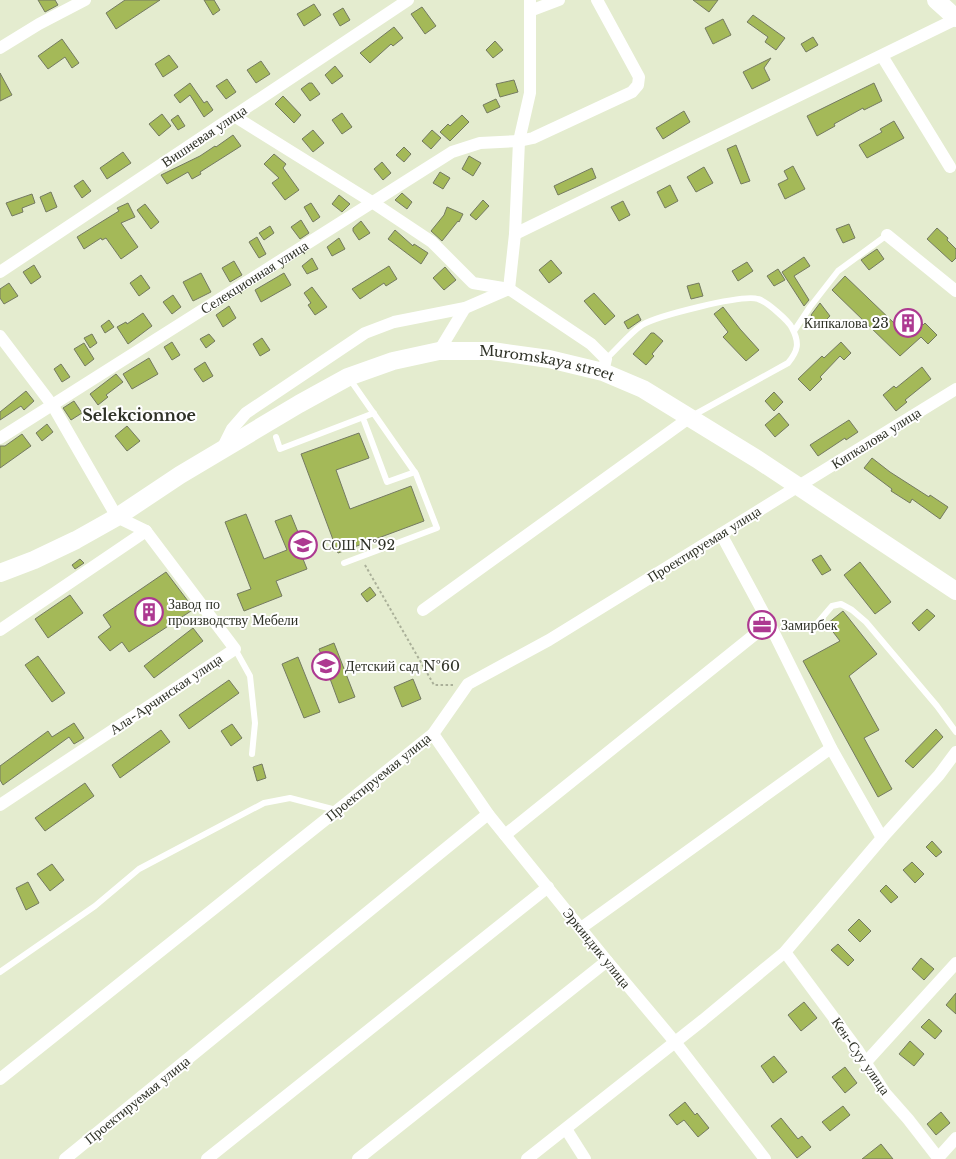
<svg xmlns="http://www.w3.org/2000/svg" width="956" height="1159" font-family="'Libre Baskerville',serif">
<rect width="100%" height="100%" fill="#e4eccf"/>
<path fill="#a4b958" stroke="#747a61" d="M38,0H55L58,5L45,12Z
M125,0H160L116,29L106,13Z
M204,0H214L220,10L213,15Z
M693,0H718L709,12Z
M314,4L321,15L304,26L297,14Z
M422,7L436,26L425,34L411,14Z
M343,8L350,20L340,26L333,14Z
M753,15L785,38L776,50L765,42L768,37L747,22Z
M723,19L731,35L713,44L705,28Z
M394,27L403,38L393,46L391,44L370,63L360,53Z
M813,37L818,45L806,52L801,44Z
M62,39L79,63L72,68L65,57L48,69L38,56Z
M495,41L503,50L493,58L486,50Z
M169,55L178,67L163,77L155,64Z
M771,58L764,68L770,80L752,89L743,72Z
M261,61L270,74L256,83L247,70Z
M335,66L343,76L332,84L325,75Z
M0,73L12,95L0,101Z
M227,79L236,92L226,99L216,86Z
M514,80L518,92L500,97L496,84Z
M190,83L204,103L207,101L213,110L204,117L190,95L180,103L174,95Z
M309,83H312L320,94L310,101L301,89Z
M874,83L882,101L864,110L863,108L834,124L835,126L817,136L807,116Z
M283,96L301,115L294,123L275,104Z
M496,99L500,107L487,113L483,105Z
M684,111L690,122L663,139L656,128Z
M342,113L352,127L342,134L332,120Z
M162,114L171,126L159,136L149,124Z
M178,115L185,126L178,130L171,120Z
M462,115L469,122L450,141L440,132L448,124L450,126Z
M894,121L904,138L867,158L859,145L882,132L880,129Z
M313,130L324,143L313,152L302,139Z
M432,130L441,138L431,149L422,141Z
M233,135L241,146L200,172L201,174L192,179L188,172L167,184L161,175L200,156L215,146L216,147Z
M736,145L750,181L741,184L727,149Z
M404,147L411,154L404,162L396,155Z
M123,152L131,163L107,179L100,168Z
M274,154L286,164L283,168L299,190L285,200L272,183L279,178L264,164Z
M469,156L481,163L473,176L462,169Z
M382,162L391,173L383,180L374,169Z
M793,166L805,189L785,199L778,184L788,179L784,171Z
M704,167L713,183L696,192L687,177Z
M592,168L596,178L558,195L554,186Z
M440,172L450,178L443,189L433,183Z
M83,180L91,191L82,198L74,186Z
M670,185L678,201L665,208L657,192Z
M51,192L57,207L46,212L40,197Z
M402,193L412,202L407,209L395,200Z
M32,194L35,203L22,208L23,212L12,216L6,203Z
M339,195L350,204L342,212L332,204Z
M483,200L489,206L476,220L470,215Z
M623,201L630,215L619,221L611,207Z
M128,203L135,217L121,223L138,247L121,259L106,238L102,240L101,238L84,249L77,237L119,211L117,208Z
M311,203L320,217L313,222L304,207Z
M145,204L159,222L151,229L137,210Z
M447,207L463,214L459,222L458,221L442,241L431,231L444,215Z
M301,220L309,233L300,239L291,227Z
M361,221L370,233L359,240L353,231V228Z
M849,224L855,238L843,243L836,229Z
M270,226L274,233L264,240L259,233Z
M937,228L948,238L947,240L956,249V258L952,262L927,239Z
M395,230L413,246L414,244L428,253L421,264L388,239Z
M257,237L266,254L259,258L249,242Z
M339,238L345,249L332,256L327,247Z
M877,249L884,259L869,270L861,260Z
M804,257L810,266L794,276L809,300L804,306L782,272Z
M312,258L318,269L307,274L302,266Z
M551,260L562,273L549,283L539,270Z
M234,261L242,275L230,282L222,268Z
M747,262L753,271L738,281L732,271Z
M34,265L41,277L31,284L23,272Z
M389,266L397,279L386,286L384,283L360,299L352,289Z
M445,267L456,280L444,290L433,278Z
M778,269L785,280L774,286L767,276Z
M201,273L211,292L193,301L183,282Z
M284,273L291,285L261,302L255,290Z
M141,275L150,288L139,296L130,283Z
M845,276L894,323L910,310L923,325L925,323L937,335L928,344L921,337L900,356L832,290Z
M9,283L18,296L4,304L0,298V289Z
M699,283L703,296L691,299L687,286Z
M312,287L327,307L315,315L308,305L311,303L304,293Z
M594,293L615,316L605,325L584,301Z
M173,295L181,307L172,314L163,302Z
M820,303L830,316L824,322L826,325L821,328L811,315Z
M229,306L236,318L223,327L216,315Z
M723,307L740,329L759,350L746,361L723,337L728,332L714,314Z
M143,313L152,326L128,344L117,327L126,322L127,324Z
M638,314L641,320L628,329L624,322Z
M109,320L114,327L105,333L101,326Z
M651,333H654L663,341L652,354L654,356L646,365L633,354Z
M92,334L97,343L90,348L84,338Z
M209,334L215,341L206,348L200,339Z
M262,338L270,350L260,356L253,344Z
M172,342L180,355L172,360L164,347Z
M841,342L851,353L844,360L840,356L820,377L822,379L810,391L798,379L822,356L824,358Z
M84,343L94,359L85,366L74,349Z
M149,358L158,374L132,389L123,374Z
M205,362L213,376L203,382L194,369Z
M61,364L70,377L62,382L54,369Z
M922,367L931,379L905,400L907,402L896,411L883,395L894,386L896,388Z
M116,374L123,382L106,395L108,397L98,405L90,394Z
M26,391L34,401L24,410L21,406L0,420V412Z
M774,392L783,402L774,411L765,401Z
M74,401L82,413L71,420L63,408Z
M779,413L789,425L775,437L765,425Z
M849,420L858,432L846,440L845,438L818,456L810,445Z
M47,424L53,432L42,441L36,433Z
M127,426L140,441L127,451L115,436Z
M359,433L369,458L336,470L350,509L411,486L424,521L338,553L301,454Z
M22,434L31,446L0,468V446H5Z
M872,458L890,472L929,497L930,495L948,507L940,519L912,499L910,503L891,491L892,489L864,468Z
M246,514L264,559L287,550L275,521L291,515L302,542L297,544L307,569L276,581L282,596L244,611L237,594L251,589L225,522Z
M821,555L831,570L822,575L812,560Z
M80,559L84,563L75,569L72,565Z
M860,562L891,602L875,614L844,575Z
M166,572L194,609L129,652L122,642L110,651L98,637L111,627L103,615Z
M370,587L376,595L367,602L361,594Z
M70,595L83,613L48,638L35,619Z
M927,609L935,616L919,631L912,623Z
M843,611L877,654L849,676L879,730L864,738L892,789L878,797L803,661L840,641L827,624Z
M193,628L203,641L154,678L144,666Z
M334,643L355,697L339,703L319,649Z
M38,656L65,693L52,702L25,665Z
M298,657L320,712L304,718L282,664Z
M413,679L421,699L402,707L394,687Z
M229,680L239,693L189,729L179,715Z
M74,723L84,738L74,744L69,737L3,785L0,780V766L48,731L52,737Z
M232,724L242,738L231,746L221,731Z
M936,729L943,737L913,768L905,761Z
M161,730L170,742L120,778L112,765Z
M262,764L266,778L257,781L253,767Z
M85,783L94,796L45,831L35,818Z
M932,841L942,852L936,857L926,847Z
M912,862L924,874L915,883L903,870Z
M52,864L64,880L50,891L37,874Z
M28,882L39,903L26,910L16,888Z
M886,885L898,897L891,903L880,891Z
M859,919L871,931L860,942L848,930Z
M838,944L854,960L848,966L831,950Z
M921,958L934,969L924,980L912,969Z
M956,993V1014L946,1005Z
M804,1002L817,1018L801,1031L788,1015Z
M929,1019L942,1031L935,1039L921,1027Z
M910,1041L924,1054L914,1066L899,1054Z
M774,1056L787,1072L773,1083L761,1066Z
M845,1067L857,1083L845,1093L832,1077Z
M685,1102L695,1115L697,1113L709,1128L698,1137L684,1120L677,1125L669,1115Z
M843,1106L850,1115L830,1131L822,1122Z
M941,1112L950,1123L936,1135L927,1124Z
M781,1118L798,1139L802,1136L811,1147L797,1158L771,1126Z
M881,1144L893,1159H862Z"/>
<g fill="none" stroke-linecap="round" stroke-linejoin="round">
<path stroke="#aab099" stroke-width="2" stroke-dasharray="2.5 2.5" stroke-linecap="butt" d="M365,565L434,685H453"/>
<path stroke="#fff" stroke-width="6" d="M794,331L810,307L838,271L887,235
M606,359C617,349 630,333 642,325C657,316 742,294 758,299C766,301 789,321 792,328C800,343 798,351 788,363L692,416
M363,418L387,482L415,472
M276,437L280,449L374,413
M344,563L437,528L416,474L349,378
M814,627L832,606L841,604L852,610L866,622L937,706L956,732
M235,649L250,676L255,723L252,754
M0,972L95,906L139,869L264,803L290,798L336,810"/>
<g stroke="#fff" stroke-width="12">
<path d="M530,11L559,0"/>
<path d="M0,48L39,24L85,0"/>
<path d="M882,56L950,167"/>
<path d="M234,116L372,202L432,242L473,283L509,289L591,344L606,359L603,372"/>
<path d="M515,234L956,19"/>
<path d="M887,235L956,291"/>
<path d="M0,272L408,0"/>
<path d="M0,336L53,406L117,517L146,531L0,630"/>
<path d="M439,351L465,308"/>
<path id="s1" d="M0,438L452,152L480,143L519,141L533,138L632,92L638,85L639,77L597,0"/>
<path d="M221,451L232,429L246,413L365,333L394,322L465,308L509,289L515,234L519,141L530,93V0"/>
<path d="M721,534L769,623L831,748L882,838"/>
<path d="M423,610L689,418"/>
<path d="M433,734L488,814L607,961L675,1042L765,1159"/>
<path d="M0,805L235,649L146,531"/>
<path d="M505,835L769,623"/>
<path d="M581,928L831,748"/>
<path d="M785,952L857,1049L885,1093L908,1119L939,1159"/>
<path d="M866,1062L956,963"/>
<path d="M0,1079L433,734L468,684L549,640L956,389"/>
<path d="M566,1129L585,1159"/>
<path d="M938,1158L956,1138"/>
<path d="M65,1159L488,814"/>
<path d="M207,1159L548,887"/>
<path d="M358,1159L607,961"/>
<path d="M527,1159L703,1020L785,952L882,838L939,775L956,752"/>
</g>
<g stroke="#fff" stroke-width="18">
<path d="M936,0L956,18"/>
<path id="s2" d="M0,573L34,560L76,540L117,517L180,475L299,404L348,377L393,361L439,351H492L549,359L603,372L643,389L757,459L956,591"/>
</g>
</g>
<defs>
<symbol id="building-ring" viewBox="-11 -11 22 22"><circle r="9.5" fill="#fff" stroke="#ad3991" stroke-width="1.5"/><path d="M-4-6H4V6H1V3H-1V6H-4ZM-2.5-4.3h1.7v1.8h-1.7ZM.8-4.3h1.7v1.8H.8ZM-2.5-1h1.7V.8h-1.7ZM.8-1h1.7V.8H.8Z" fill="#ad3991"/></symbol>
<symbol id="school-ring" viewBox="-11 -11 22 22"><circle r="9.5" fill="#fff" stroke="#ad3991" stroke-width="1.5"/><path d="M0-5L7-2L0 1L-7-2ZM-4 1L0 2.5L4 1V4Q0 6-4 4Z" fill="#ad3991"/></symbol>
<symbol id="office-ring" viewBox="-11 -11 22 22"><circle r="9.5" fill="#fff" stroke="#ad3991" stroke-width="1.5"/><path d="M-6-3h4V-5.5h4V-3h4V5H-6ZM-1-4.5V-3h2v-1.5ZM-6 0V1H6V0Z" fill="#ad3991"/></symbol>
</defs>
<g fill-rule="evenodd">
<use href="#building-ring" x="892" y="307" width="32" height="32"/>
<use href="#school-ring" x="287" y="529" width="32" height="32"/>
<use href="#building-ring" x="133" y="596" width="32" height="32"/>
<use href="#office-ring" x="746" y="609" width="32" height="32"/>
<use href="#school-ring" x="310" y="650" width="32" height="32"/>
</g>
<g text-anchor="middle" stroke-width="4" stroke-linejoin="round" paint-order="stroke">
<g font-size="14" fill="#2f3227" stroke="#fff">
<text transform="translate(204 136) rotate(-34)" y="5">Вишневая улица</text>
<text dy="5" stroke="none"><textPath href="#s1" startOffset="301">Селекционная улица</textPath></text>
<text dy="5" stroke="none"><textPath href="#s2" startOffset="604">Muromskaya street</textPath></text>
<text transform="translate(876 438) rotate(-32)" y="5">Кипкалова улица</text>
<text transform="translate(704 544) rotate(-32)" y="5">Проектируемая улица</text>
<text transform="translate(166 694) rotate(-34)" y="5">Ала-Арчинская улица</text>
<text transform="translate(378 777) rotate(-39)" y="5">Проектируемая улица</text>
<text transform="translate(597 948) rotate(51)" y="5">Эркиндик улица</text>
<text transform="translate(861 1056) rotate(55)" y="5">Кен-Суу улица</text>
<text transform="translate(137 1100) rotate(-39)" y="5">Проектируемая улица</text>
</g>
<g font-size="14" fill="#2f3227" stroke="#fff" text-anchor="start">
<text x="889" y="328" text-anchor="end">Кипкалова 23</text>
<text x="322" y="550">СОШ №92</text>
<text x="168" y="609">Завод по<tspan x="168" dy="16">производству Мебели</tspan></text>
<text x="781" y="630">Замирбек</text>
<text x="345" y="671">Детский сад №60</text>
</g>
<g font-size="16" font-weight="bold" fill="#2f3227" stroke="#fff">
<text x="139" y="421">Selekcionnoe</text>
</g>
</g>
</svg>
